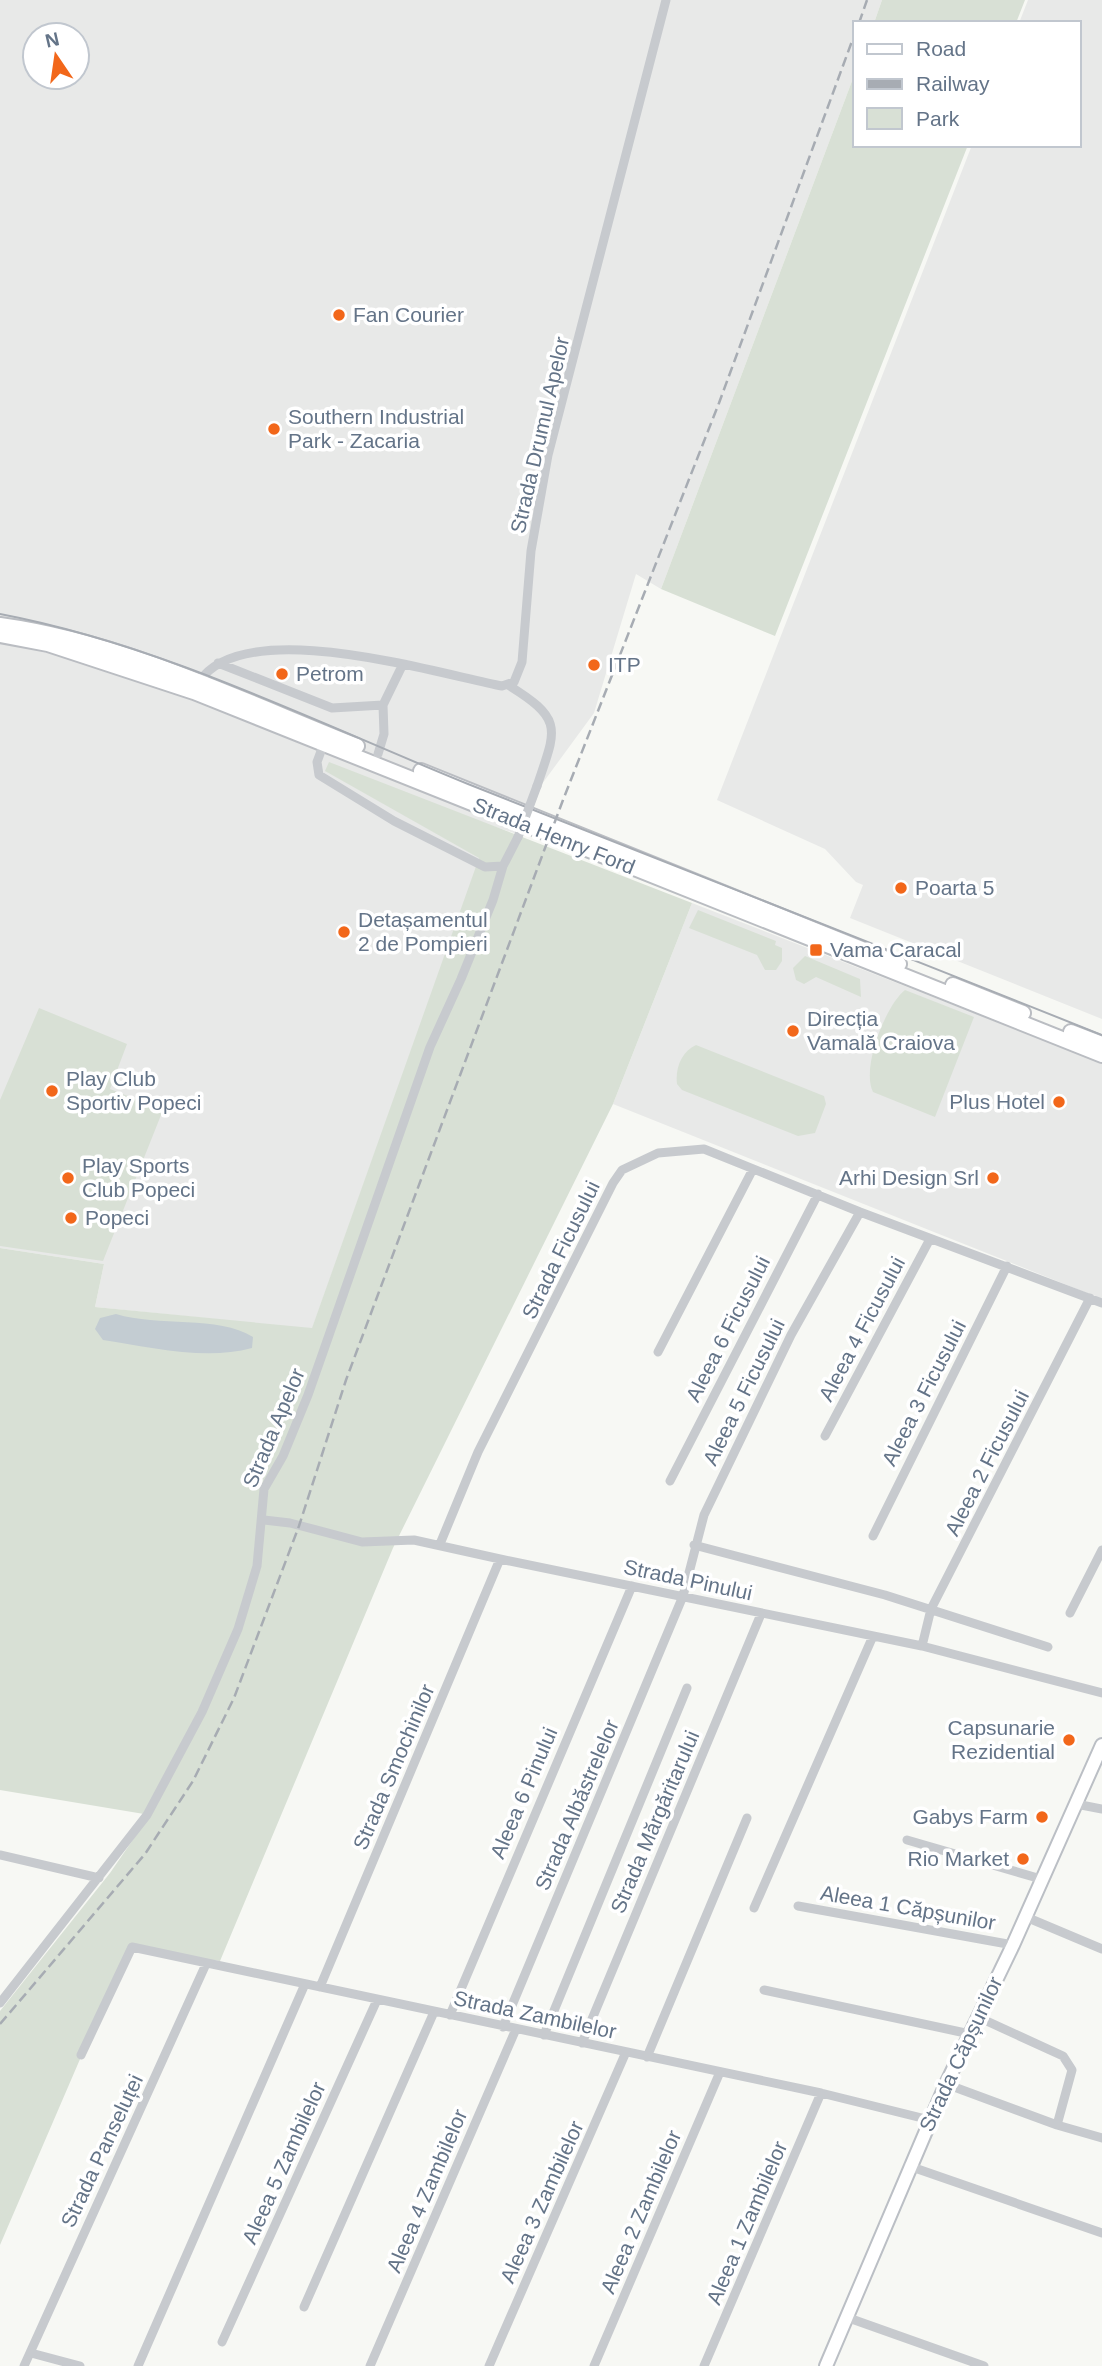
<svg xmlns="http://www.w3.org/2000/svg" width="1102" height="2366" font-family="Helvetica,sans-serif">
<rect width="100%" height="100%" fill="#f7f8f4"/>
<path fill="#e8e9e8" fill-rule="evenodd" d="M0,0H882L874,23H855V73L661,589L636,574L594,713L542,784L523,836L326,771L480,858L312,1329L95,1307L104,1264L0,1248ZM35,35H77V77H35Z
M1028,0H1102V1019L850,918L863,885L856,882L825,849L717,800L972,145H1079V23H1019Z
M692,903L1102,1063V1299L613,1104Z"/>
<path fill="#d8e0d5" d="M882,0H1025L1016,23H874Z
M855,73V145H968L775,636L661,589Z
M329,762L692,903L613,1104L393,1548L220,1961L127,1950L0,2245V2011L110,1873L150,1815L0,1790V1248L104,1264L95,1307L312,1328L479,858L325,771Z
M698,910L776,941L775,945L782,948V961L776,970H765L757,955L689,928Z
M805,956L860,979L861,997L816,977L804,984L796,980L793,968Z
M905,990L974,1017L935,1117L873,1092C861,1069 885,1006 905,990Z
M39,1008L127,1044L110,1089L163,1110L103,1261L0,1246V1100Z
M696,1045L824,1096L826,1104L815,1133L798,1136L682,1090L677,1084C675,1068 682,1051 696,1045Z"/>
<path fill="#c3ccd2" d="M116,1314C158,1327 218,1315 253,1337L252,1348C205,1361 151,1347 103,1340L95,1329L100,1318Z"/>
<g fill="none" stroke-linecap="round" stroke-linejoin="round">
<defs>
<path id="secondary" d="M826,2366L946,2084L1013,1945L1102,1745"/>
<path id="primary" d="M0,625C124,642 241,700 357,746
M0,635L48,644L194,692L1102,1055
M421,771L899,964
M953,985L1023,1013
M1071,1032L1102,1044"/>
</defs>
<use href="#secondary" stroke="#bbbfc5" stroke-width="16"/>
<use href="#primary" stroke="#babdc2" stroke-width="18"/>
<path stroke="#c7cace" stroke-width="9" d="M218,663L332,708L383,705
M199,682C243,614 435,673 502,686L514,682L522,662L531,551L548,455L666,0
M508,685C565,720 556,729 537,786
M324,743L317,762L319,775L394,821L485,867L503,866
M378,754L384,734L383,705L402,666
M658,1352L753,1169
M825,1436L930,1239
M670,1481L818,1194
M264,1520L290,1523L362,1542L414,1540L500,1559L922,1646L1102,1693
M873,1536L1007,1266
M440,1544L478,1452L613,1183L622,1170L658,1153L704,1149L860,1212L1102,1303
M694,1545L885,1595L1048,1647
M1070,1613L1102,1550
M922,1646L931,1609L1090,1298
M1076,1804L1102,1809
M907,1840L1041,1879
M0,1855L99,1878
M798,1906L1013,1945
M754,1908L873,1636
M1026,1917L1102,1949
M320,1987L500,1559
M764,1990L970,2034
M0,2003L147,1815L202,1712L238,1629L257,1566L264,1489L283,1456L308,1395L430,1047L461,979L493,900L503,866L518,837
M450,2015L632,1586
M978,2017L1063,2056L1072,2070L1057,2125
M503,2027L683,1596L704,1515L791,1335L860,1212
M544,2035L687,1688
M582,2043L761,1614
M81,2055L132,1947L821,2093L930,2120
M647,2057L747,1818
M946,2084L1057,2125L1102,2138
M909,2166L1102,2233
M304,2307L434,2012
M846,2317L984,2366
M222,2342L377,2000
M31,2353L80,2366
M24,2366L206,1964
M138,2366L305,1984
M370,2366L516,2029
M489,2366L626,2052
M594,2366L720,2072
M704,2366L821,2093"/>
<use href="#secondary" stroke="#fff" stroke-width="12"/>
<use href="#primary" stroke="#fff" stroke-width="14"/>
<path stroke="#a7acb3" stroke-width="2" d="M0,614C163,645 315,722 468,784C678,869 891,950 1102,1035"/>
<path stroke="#a7acb3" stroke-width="2.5" stroke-dasharray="10 5" stroke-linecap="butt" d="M859,23L867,0
M0,2024L145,1854L193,1781L234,1698L299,1526L346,1380L563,800L719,403L855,33"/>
<path stroke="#c7cace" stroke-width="9" d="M518,837L537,786"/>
</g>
<g fill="#f2671a" stroke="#fff" stroke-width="2.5">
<circle cx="339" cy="315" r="7"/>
<circle cx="274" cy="429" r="7"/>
<circle cx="594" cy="665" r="7"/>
<circle cx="282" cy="674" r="7"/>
<circle cx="901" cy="888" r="7"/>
<circle cx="344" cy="932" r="7"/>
<rect x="809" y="943" width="14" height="14" rx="3.5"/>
<circle cx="793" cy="1031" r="7"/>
<circle cx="52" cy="1091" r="7"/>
<circle cx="1059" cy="1102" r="7"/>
<circle cx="68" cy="1178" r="7"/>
<circle cx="993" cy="1178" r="7"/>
<circle cx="71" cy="1218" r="7"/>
<circle cx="1069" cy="1740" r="7"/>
<circle cx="1042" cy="1817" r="7"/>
<circle cx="1023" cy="1859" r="7"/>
</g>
<g text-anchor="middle" stroke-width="7" stroke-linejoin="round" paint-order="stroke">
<g font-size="21" fill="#647488" stroke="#fff" text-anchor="start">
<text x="353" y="322">Fan Courier</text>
<text x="288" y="424">Southern Industrial<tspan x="288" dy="24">Park - Zacaria</tspan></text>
<text x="608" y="672">ITP</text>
<text x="296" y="681">Petrom</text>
<text x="915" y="895">Poarta 5</text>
<text x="358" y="927">Detașamentul<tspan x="358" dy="24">2 de Pompieri</tspan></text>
<text x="830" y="957">Vama Caracal</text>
<text x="807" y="1026">Direcția<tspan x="807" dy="24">Vamală Craiova</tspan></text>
<text x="66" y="1086">Play Club<tspan x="66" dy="24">Sportiv Popeci</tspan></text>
<text x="1045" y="1109" text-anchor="end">Plus Hotel</text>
<text x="82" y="1173">Play Sports<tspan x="82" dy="24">Club Popeci</tspan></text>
<text x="979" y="1185" text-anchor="end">Arhi Design Srl</text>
<text x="85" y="1225">Popeci</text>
<text x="1055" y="1735" text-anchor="end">Capsunarie<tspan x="1055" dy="24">Rezidential</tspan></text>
<text x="1028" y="1824" text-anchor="end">Gabys Farm</text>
<text x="1009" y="1866" text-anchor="end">Rio Market</text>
</g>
<g font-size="21" fill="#647488" stroke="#fff">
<text transform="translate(540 435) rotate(-77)" y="7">Strada Drumul Apelor</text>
<text transform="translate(554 836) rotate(22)" y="7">Strada Henry Ford</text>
<text transform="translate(561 1250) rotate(-64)" y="7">Strada Ficusului</text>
<text transform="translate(728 1329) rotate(-63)" y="7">Aleea 6 Ficusului</text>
<text transform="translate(862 1329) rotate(-62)" y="7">Aleea 4 Ficusului</text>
<text transform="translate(744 1392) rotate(-64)" y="7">Aleea 5 Ficusului</text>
<text transform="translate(924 1393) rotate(-63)" y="7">Aleea 3 Ficusului</text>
<text transform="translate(274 1428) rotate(-67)" y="7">Strada Apelor</text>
<text transform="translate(987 1463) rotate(-63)" y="7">Aleea 2 Ficusului</text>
<text transform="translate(688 1580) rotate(12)" y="7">Strada Pinului</text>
<text transform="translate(394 1767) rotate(-67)" y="7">Strada Smochinilor</text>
<text transform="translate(524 1793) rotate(-67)" y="7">Aleea 6 Pinului</text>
<text transform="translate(577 1805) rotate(-67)" y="7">Strada Albăstrelelor</text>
<text transform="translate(655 1822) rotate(-67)" y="7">Strada Mărgăritarului</text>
<text transform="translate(908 1908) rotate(10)" y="7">Aleea 1 Căpșunilor</text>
<text transform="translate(535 2015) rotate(12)" y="7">Strada Zambilelor</text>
<text transform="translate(961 2054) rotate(-65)" y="7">Strada Căpșunilor</text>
<text transform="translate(102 2151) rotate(-65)" y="7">Strada Panseluței</text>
<text transform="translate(284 2163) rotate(-66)" y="7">Aleea 5 Zambilelor</text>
<text transform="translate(427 2191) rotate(-67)" y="7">Aleea 4 Zambilelor</text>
<text transform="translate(542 2202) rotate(-66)" y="7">Aleea 3 Zambilelor</text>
<text transform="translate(641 2212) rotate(-67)" y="7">Aleea 2 Zambilelor</text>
<text transform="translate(747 2223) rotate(-67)" y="7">Aleea 1 Zambilelor</text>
</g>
</g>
<rect x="853" y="21" width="228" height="126" fill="#ffffff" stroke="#c1c7cf" stroke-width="2"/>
<rect x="867" y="44" width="35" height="10" fill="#ffffff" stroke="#c1c7cf" stroke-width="2"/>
<text x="916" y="56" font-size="21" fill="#647488">Road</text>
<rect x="867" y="79" width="35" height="10" fill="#a7acb3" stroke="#c1c7cf" stroke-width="2"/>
<text x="916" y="91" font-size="21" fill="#647488">Railway</text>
<rect x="867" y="108" width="35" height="21" fill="#d8e0d5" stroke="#c1c7cf" stroke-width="2"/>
<text x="916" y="126" font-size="21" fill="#647488">Park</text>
<g transform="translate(56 56) rotate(347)"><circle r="33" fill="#ffffff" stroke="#c1c7cf" stroke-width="2"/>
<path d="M0-5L12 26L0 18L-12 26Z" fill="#f2671a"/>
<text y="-10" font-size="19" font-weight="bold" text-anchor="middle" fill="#647488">N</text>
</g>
</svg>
